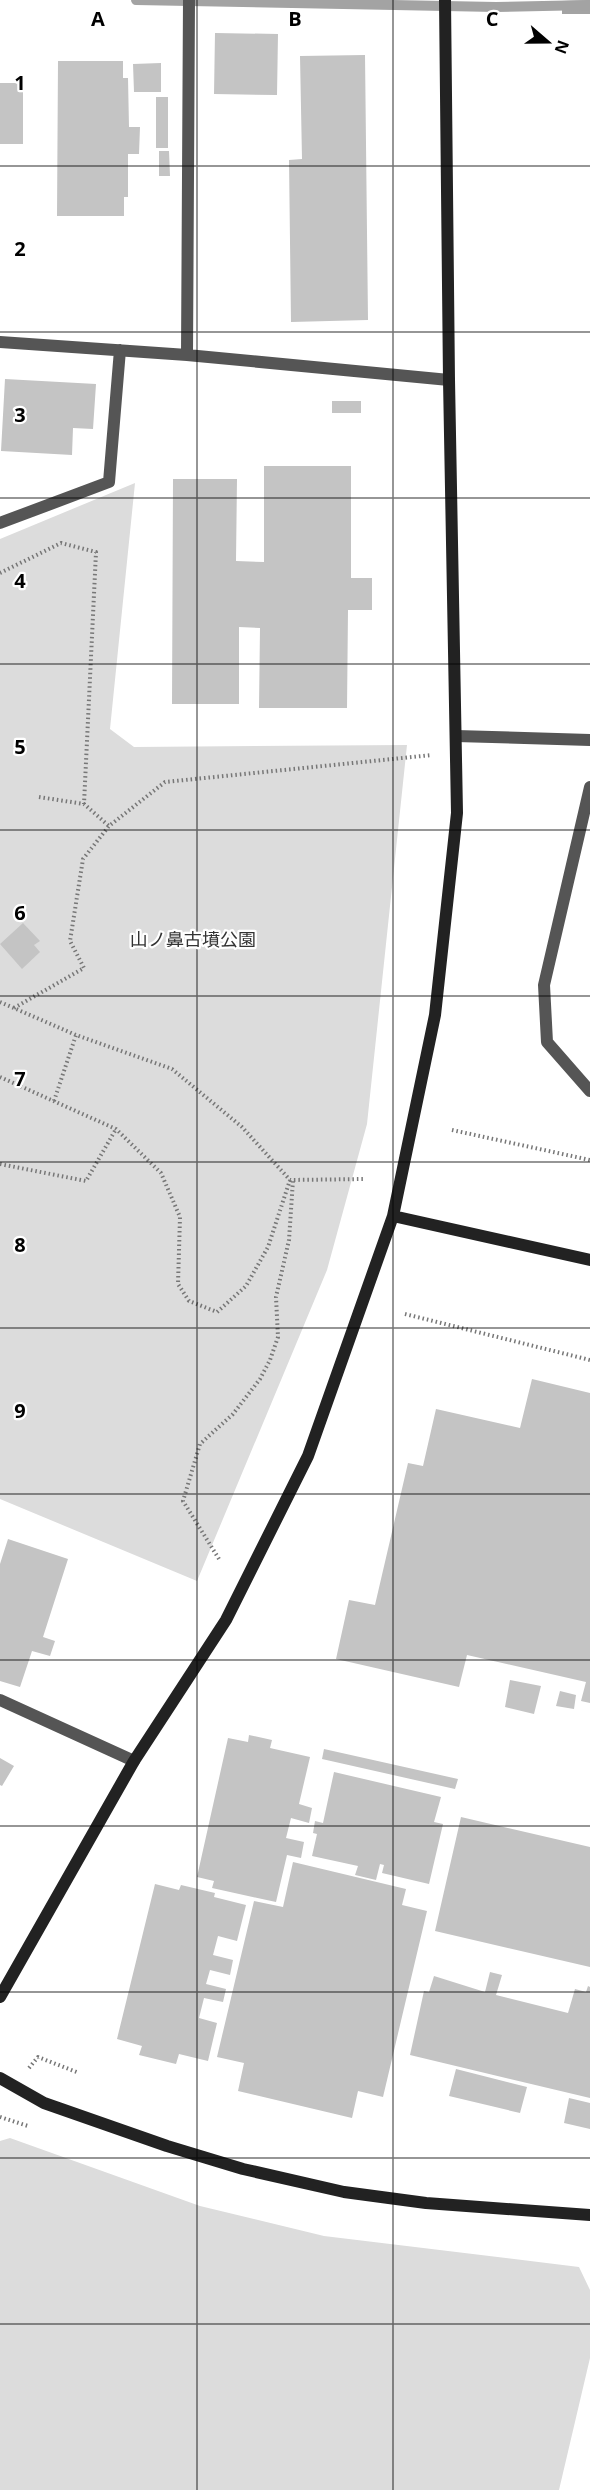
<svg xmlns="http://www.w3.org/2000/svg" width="590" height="2490" font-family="'Open Sans','Noto Sans JP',sans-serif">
<rect width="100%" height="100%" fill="#fff"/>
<path fill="#dcdcdc" d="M135,483L110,729L134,747L407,745L367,1124L327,1270L197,1581L0,1499V539Z
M10,2138L200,2206L324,2236L579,2267L590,2290V2358L559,2490H0V2141Z"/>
<path fill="#a3a3a3" d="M590,0V14H562V1Z"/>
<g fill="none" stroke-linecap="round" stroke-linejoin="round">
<path stroke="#a3a3a3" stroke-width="10" d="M136,0L496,7L590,5"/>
</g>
<path fill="#c4c4c4" d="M215,33L278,34L277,95L214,94Z
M365,55L368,320L291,322L289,160L302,159L300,56Z
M58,61H123V78H128L129,127H140L139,154H128V197H124V216H57Z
M161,63V92H134L133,64Z
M0,83H23V144H0Z
M156,97H168V148H156Z
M159,151H169L170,176H159Z
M5,379L96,384L93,429L73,428L72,455L1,451Z
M332,401H361V413H332Z
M264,466H351V578H372V610H348L347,708H259L260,628L239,627V704H172L173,479H237L236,561L264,562Z
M23,923L40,941L34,945L40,952L22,969L0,944Z
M532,1379L590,1393V1703L581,1701L586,1682L467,1655L459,1687L336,1659L349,1600L375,1605L408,1463L423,1466L436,1409L520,1428Z
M8,1539L68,1559L43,1637L55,1641L50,1656L32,1651L20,1687L0,1681V1564Z
M510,1680L541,1686L534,1714L505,1707Z
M560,1691L576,1695L574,1709L556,1706Z
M249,1735L272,1740L270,1748L310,1757L299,1804L312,1808L309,1823L291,1818L286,1838L304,1842L301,1858L287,1855L276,1902L212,1888L214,1881L197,1877L228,1738L248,1742Z
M324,1749L458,1779L455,1789L322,1759Z
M0,1758L14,1766L2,1786L0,1785Z
M334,1772L441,1797L434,1822L443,1824L429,1884L382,1873L384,1865L380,1864L376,1880L355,1875L358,1866L312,1856L317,1834L313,1833L315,1821L323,1823Z
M461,1817L590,1847V1967L435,1931Z
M293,1862L406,1889L402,1905L427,1911L383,2097L358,2091L352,2118L238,2091L244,2063L217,2057L254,1901L283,1907Z
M155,1884L179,1890L181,1885L215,1893L214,1897L246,1905L237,1941L218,1936L213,1955L233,1960L230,1975L210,1970L206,1984L226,1989L223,2002L204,1998L199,2018L217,2023L208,2061L179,2054L176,2064L139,2055L142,2046L117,2039Z
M490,1972L502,1975L496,1995L568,2013L575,1989L586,1992L588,1986L590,1987V2098L410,2055L424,1991L429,1992L434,1976L485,1992Z
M456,2069L527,2087L520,2113L449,2096Z
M569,2098L590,2103V2129L564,2123Z"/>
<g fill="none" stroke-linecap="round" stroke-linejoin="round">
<path stroke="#777" stroke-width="4" stroke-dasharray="1.5 3" stroke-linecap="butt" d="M0,573L61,543L96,552L84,804
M39,797L84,804L109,826
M0,1002L76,1035L172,1069L242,1127L290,1180L365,1179
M14,1008L84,968L70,941L83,859L109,826L165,782L432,755
M0,1077L116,1129L161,1173L180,1217L178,1284L189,1301L217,1312L246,1286L268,1247L290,1180
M54,1101L76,1035
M452,1130L590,1160
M0,1164L86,1181L116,1129
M405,1314L590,1360
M219,1559L183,1501L200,1444L233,1414L260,1379L270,1360L278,1337L276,1297L289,1240L293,1180
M29,2068L38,2057L79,2073
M0,2117L28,2126"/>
<path stroke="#555" stroke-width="12" d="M456,736L590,740
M590,787L544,985L547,1042L590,1091"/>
<path stroke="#555" stroke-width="12" d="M0,342L187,355L449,380
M187,355L189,0
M0,523L109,482L120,350
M0,1700L134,1761"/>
<path stroke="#222" stroke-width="12" d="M393,1216L590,1260
M0,1997L134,1761L226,1620L308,1456L393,1216L435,1015L457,813L449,380L445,0
M0,2078L44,2103L167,2146L243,2169L344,2192L426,2203L590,2215"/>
</g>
<path fill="none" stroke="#000" stroke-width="1.5" stroke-opacity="0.55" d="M197,0V2490M393,0V2490M0,166H590M0,332H590M0,498H590M0,664H590M0,830H590M0,996H590M0,1162H590M0,1328H590M0,1494H590M0,1660H590M0,1826H590M0,1992H590M0,2158H590M0,2324H590"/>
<g text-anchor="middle" stroke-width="4.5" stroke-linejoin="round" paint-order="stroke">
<g font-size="18" fill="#333" stroke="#fff">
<text x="193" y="946">山ノ鼻古墳公園</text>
</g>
</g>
<g font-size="20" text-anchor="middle" font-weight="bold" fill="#000" stroke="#fff" stroke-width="4.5" stroke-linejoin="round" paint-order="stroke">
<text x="98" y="26">A</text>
<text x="295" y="26">B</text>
<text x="492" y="26">C</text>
<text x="20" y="90">1</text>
<text x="20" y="256">2</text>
<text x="20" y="422">3</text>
<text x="20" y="588">4</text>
<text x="20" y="754">5</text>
<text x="20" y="920">6</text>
<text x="20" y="1086">7</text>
<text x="20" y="1252">8</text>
<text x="20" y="1418">9</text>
</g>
<g transform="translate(548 42) rotate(110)" stroke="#ffffff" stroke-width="4.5" paint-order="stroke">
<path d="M0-4.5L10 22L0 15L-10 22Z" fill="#000000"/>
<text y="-9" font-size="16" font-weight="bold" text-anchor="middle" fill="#000000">N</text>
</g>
</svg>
